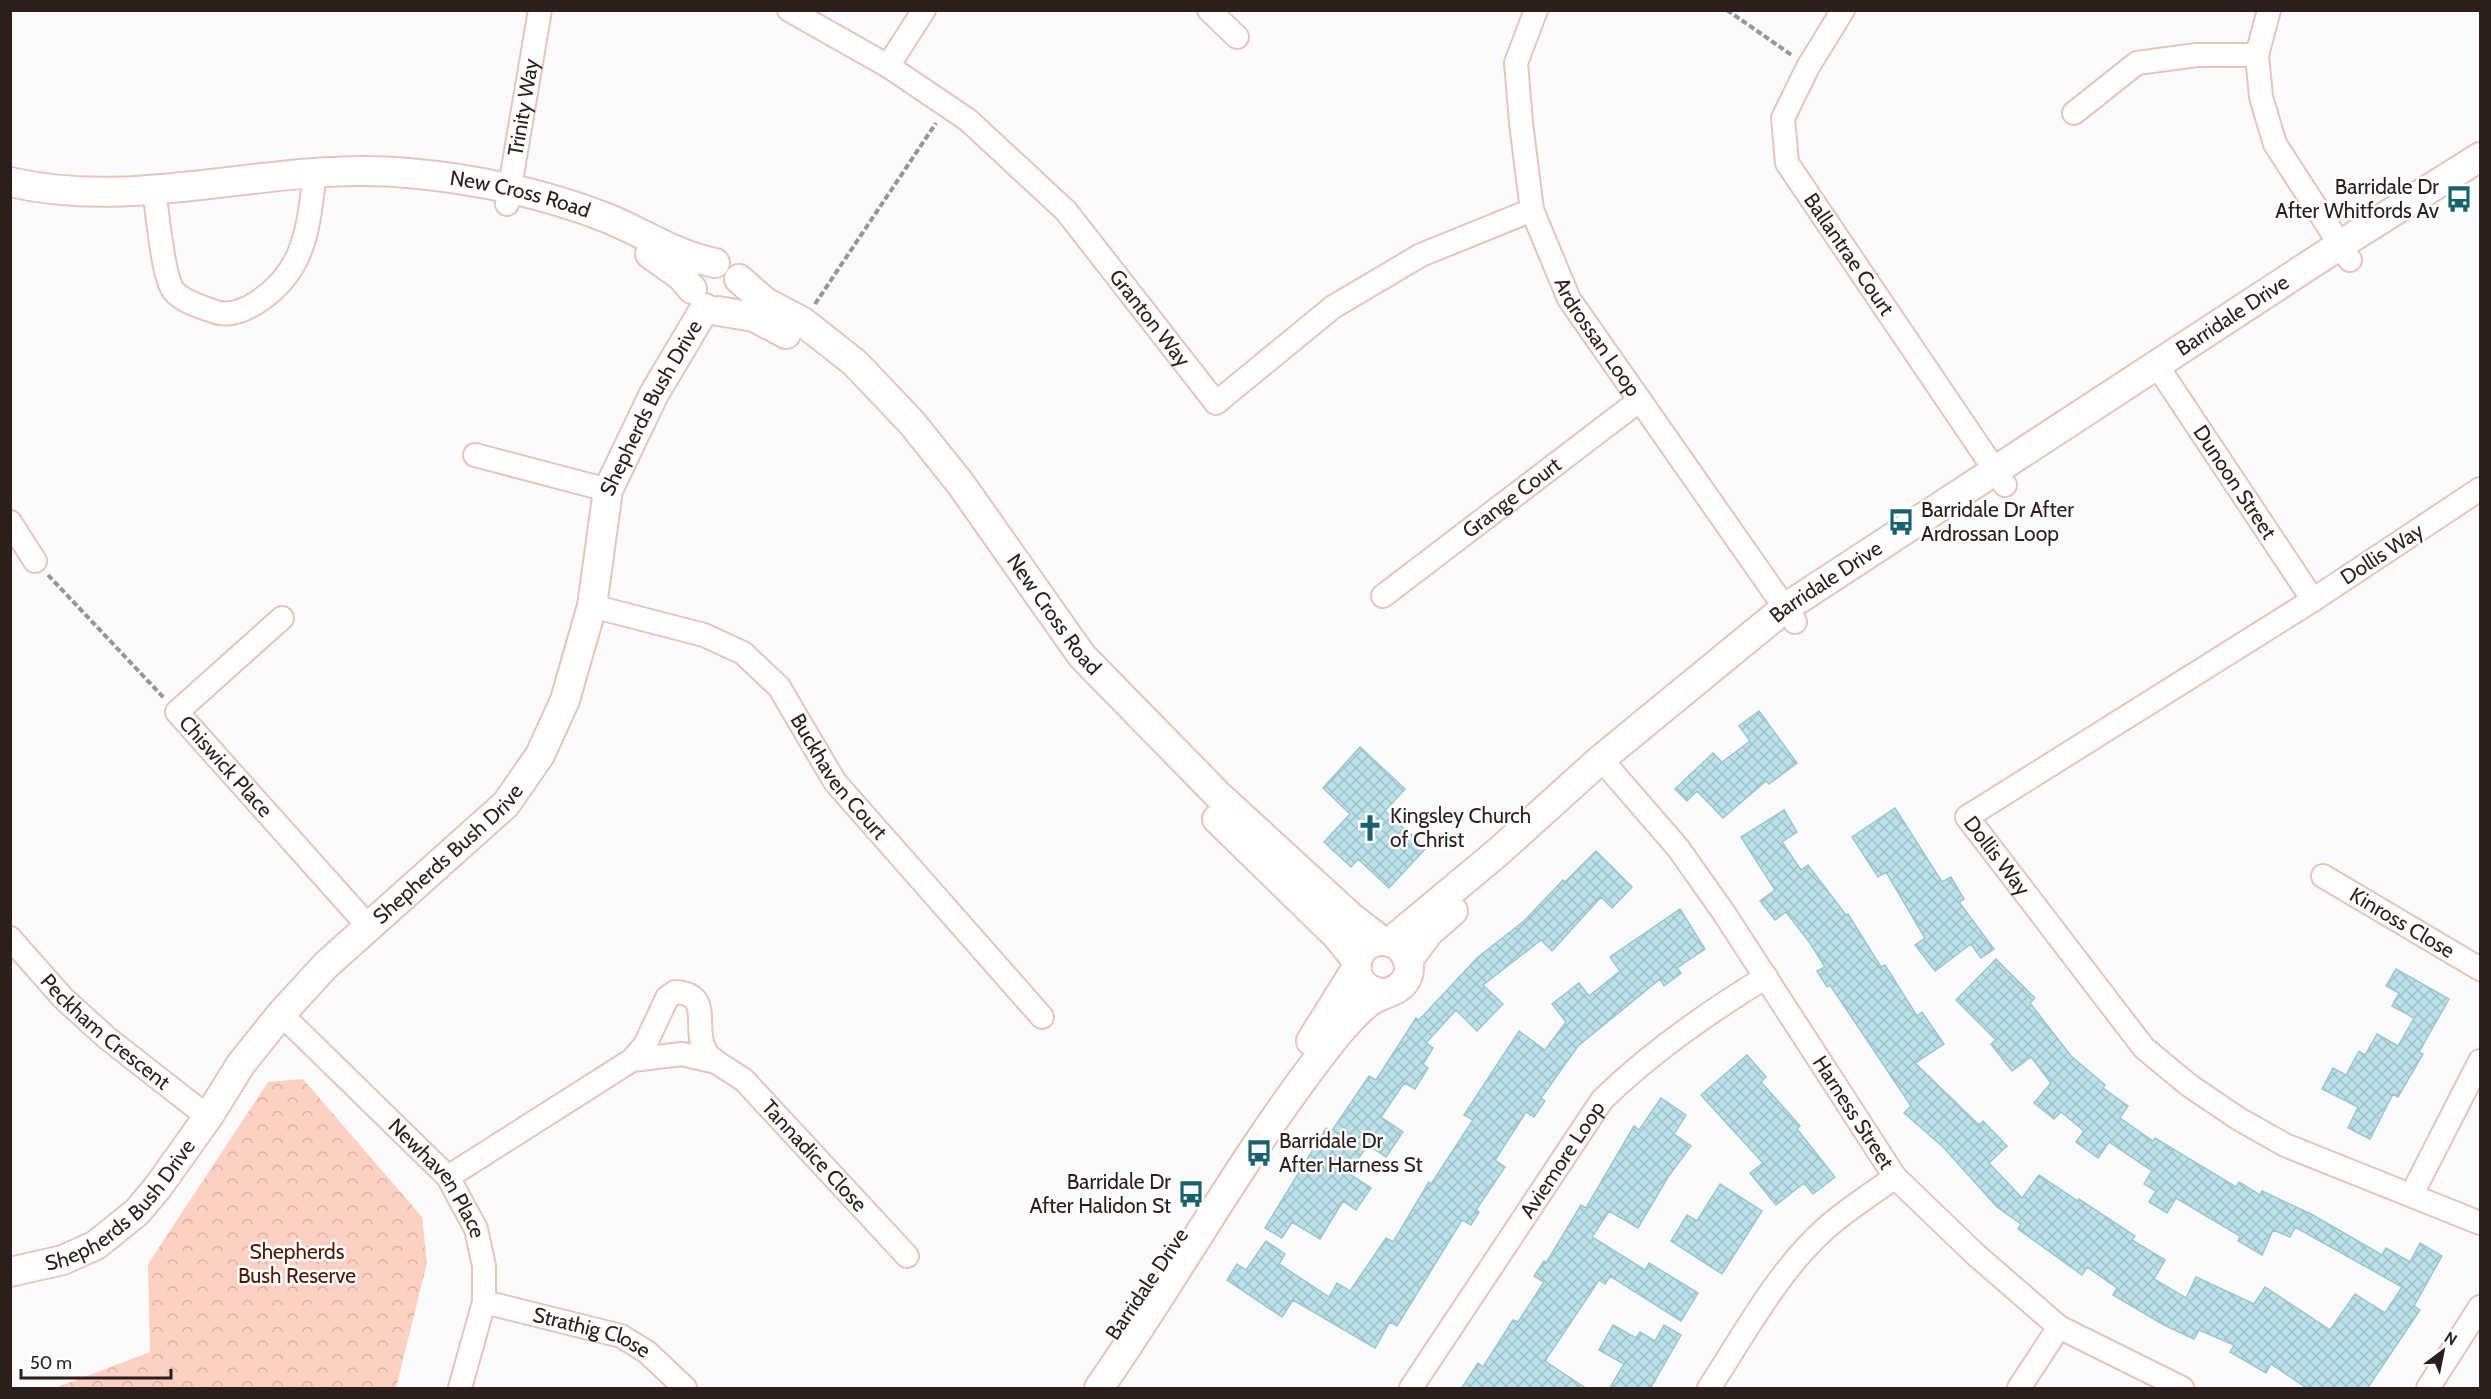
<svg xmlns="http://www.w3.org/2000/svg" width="2491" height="1399" font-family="Cabin,sans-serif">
<defs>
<pattern id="forest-crowns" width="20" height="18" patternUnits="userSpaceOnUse" patternTransform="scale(1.5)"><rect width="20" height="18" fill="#fdd0c1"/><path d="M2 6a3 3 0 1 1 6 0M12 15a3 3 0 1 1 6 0" fill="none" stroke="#d9b2a5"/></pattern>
<pattern id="building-cross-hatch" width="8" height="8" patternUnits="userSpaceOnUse" patternTransform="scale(1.5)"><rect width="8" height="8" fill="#b9e2e9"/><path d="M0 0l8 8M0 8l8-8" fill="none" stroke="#9fc1c7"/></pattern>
</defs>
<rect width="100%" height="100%" fill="#fbfbfb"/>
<path fill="url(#forest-crowns)" d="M303,1079L422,1217L427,1263L396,1388H55L150,1352L148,1264L268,1082Z"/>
<path fill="url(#building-cross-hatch)" stroke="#9ec6cd" stroke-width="1.5" d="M1759,711L1797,763L1769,784L1766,781L1723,818L1697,791L1687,801L1675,789L1713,753L1722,762L1750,741L1739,726Z
M1360,747L1405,789L1385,811L1426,848L1389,888L1358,859L1351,867L1324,842L1350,814L1323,788Z
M1895,808L1942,882L1951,877L1964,899L1959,902L1994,949L1981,958L1971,944L1935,971L1915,945L1925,938L1886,872L1878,877L1852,837Z
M1784,810L1797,832L1782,842L1801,870L1808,865L1846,915L1848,914L1881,967L1885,965L1917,1016L1922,1012L1944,1044L1915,1063L1979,1125L1983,1121L2007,1146L1989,1163L2022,1198L2039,1175L2078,1201L2079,1199L2135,1236L2132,1240L2165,1260L2154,1279L2186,1298L2196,1277L2254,1304L2265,1287L2330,1330L2355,1294L2385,1313L2402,1287L2295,1227L2290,1237L2273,1230L2262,1255L2238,1241L2240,1236L2176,1198L2167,1213L2149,1202L2156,1191L2144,1184L2152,1171L2109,1142L2098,1158L2076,1142L2084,1131L2061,1112L2054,1119L2034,1103L2051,1083L2031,1057L2012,1071L1991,1044L1996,1040L1956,1000L1996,959L2035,998L2030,1003L2071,1056L2105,1085L2103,1088L2128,1106L2120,1118L2153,1141L2155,1138L2236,1187L2239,1182L2260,1195L2262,1191L2311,1214L2382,1255L2386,1248L2410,1262L2420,1243L2442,1256L2414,1306L2420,1310L2367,1389H2308L2271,1364L2266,1373L2230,1352L2234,1345L2199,1330L2194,1339L2164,1325L2113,1295L2117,1288L2087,1267L2082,1275L2018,1229L2021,1224L1997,1207L1943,1147L1904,1113L1911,1106L1830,985L1827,987L1817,971L1825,967L1810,943L1786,912L1775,920L1760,901L1775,890L1741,837Z
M1596,851L1632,887L1612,908L1601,897L1552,951L1541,940L1483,985L1503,1004L1477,1031L1456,1010L1426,1043L1433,1048L1423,1064L1428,1068L1415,1089L1404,1083L1381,1117L1403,1132L1386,1157L1368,1145L1348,1173L1371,1188L1356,1210L1343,1201L1320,1239L1292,1222L1282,1238L1265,1228L1326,1128L1331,1132L1369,1076L1376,1080L1416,1018L1419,1020L1478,957L1524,921L1563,880L1565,882Z
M1680,909L1705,949L1677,968L1681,973L1664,986L1660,979L1578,1046L1541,1098L1545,1101L1534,1117L1526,1112L1495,1160L1505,1167L1476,1210L1479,1212L1471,1225L1462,1220L1397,1326L1390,1322L1375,1348L1293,1300L1282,1317L1227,1280L1237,1264L1246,1270L1266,1241L1285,1254L1279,1264L1329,1297L1337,1283L1350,1291L1386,1238L1393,1242L1429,1182L1431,1184L1473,1120L1464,1115L1519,1031L1545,1050L1566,1022L1552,1004L1579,983L1589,996L1620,971L1610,957Z
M2396,969L2449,999L2419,1052L2423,1054L2398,1097L2393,1094L2370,1139L2348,1128L2358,1107L2322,1089L2333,1068L2346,1075L2359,1051L2365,1055L2377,1034L2398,1046L2414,1018L2392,1006L2399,993L2386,986Z
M1747,1055L1766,1077L1761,1082L1800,1126L1797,1129L1835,1177L1813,1194L1804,1183L1776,1205L1750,1173L1763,1163L1701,1095Z
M1661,1098L1686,1115L1674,1134L1691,1146L1668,1177L1638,1228L1609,1211L1592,1237L1645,1270L1649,1263L1698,1293L1681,1321L1610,1276L1605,1284L1599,1280L1545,1361L1587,1389H1461L1478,1363L1483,1367L1513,1320L1518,1322L1544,1282L1534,1276L1544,1261L1546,1263L1581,1205L1586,1208L1634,1126L1639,1130Z
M1720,1184L1762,1211L1722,1274L1671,1241L1687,1215L1697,1221Z
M1613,1325L1636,1338L1640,1332L1655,1341L1664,1325L1681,1335L1650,1389H1609L1624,1364L1599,1350Z"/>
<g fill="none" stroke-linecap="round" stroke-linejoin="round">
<defs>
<g id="minor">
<path id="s1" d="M789,10L888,66L968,120L1066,211L1216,403L1333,307L1421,255L1532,210"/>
<path d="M1209,10L1237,37"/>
<path id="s2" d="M1536,10L1516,63L1521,123L1532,210L1569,299L1795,622"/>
<path id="s3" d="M1843,10L1808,67L1783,118L1787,163L2005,485"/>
<path d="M2269,10L2257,55L2261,97L2275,144L2350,260"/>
<path d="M888,66L924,10"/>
<path d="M2074,113L2137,63L2197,55H2257"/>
<path d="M154,191C158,213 162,273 173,290C181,301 201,307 213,311C227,317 243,311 256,303C306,271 308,228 315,173"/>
<path id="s4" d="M507,204L540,10"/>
<path id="s5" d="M2156,364L2313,600"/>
<path d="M475,455L608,490"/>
<path id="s6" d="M2480,489L2313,600L1967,817L2144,1048L2190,1086L2239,1119L2285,1145L2480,1223"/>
<path d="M10,522L35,561"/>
<path id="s7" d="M1383,596L1640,400"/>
<path id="s8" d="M592,606L704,635L743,653L779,687L835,782L1042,1017"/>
<path id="s9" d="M282,618L177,712L369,927"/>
<path id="s10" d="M1601,759L1678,848L1724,913L1895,1177L1975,1254L2059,1327L2182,1388"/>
<path id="s11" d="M2323,876L2480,969"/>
<path id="s12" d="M10,938L63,998L107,1038L208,1117"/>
<path id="s13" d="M281,1014L448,1177L476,1229L484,1266V1302L460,1388"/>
<path d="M632,1060L645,1045L667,998L675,992C715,994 691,1029 706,1052C708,1056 713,1059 716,1062"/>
<path id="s14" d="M448,1177L632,1060L682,1054L716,1062L744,1080L907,1256"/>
<path d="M2412,1194L2480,1061"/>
<path id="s15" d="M484,1302L621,1336L647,1352L685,1388"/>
<path id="s16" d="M1411,1388L1602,1100C1651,1052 1707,1013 1766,977"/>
<path d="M1709,1388C1744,1335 1777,1272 1825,1229C1846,1210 1872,1194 1895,1177"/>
<path d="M2019,1388L2059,1327"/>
<path d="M2428,1388L2480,1307"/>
</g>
<g id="tertiary">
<path id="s17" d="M10,182C143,213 275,160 408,173C476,179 543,193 607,218C644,233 675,255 715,263"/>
<path d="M650,254L681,276L692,289"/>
<path id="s18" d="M739,279L765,302L803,322L855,363L912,423L960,483L1082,656L1218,795L1352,918L1382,941"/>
<path d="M718,311L754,317L786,334"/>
<path d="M1217,819L1337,936L1357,961"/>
<path id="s19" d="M1390,942L1497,853L1601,759L1785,608L2340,245L2480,157"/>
<path d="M1408,960L1429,932L1453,911"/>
<path d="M1311,1041L1356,969"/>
<path id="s20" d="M10,1272L63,1260L96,1245L137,1212L158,1187L208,1117L241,1064L281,1014L326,965L506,804L540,755L565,700L592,606L608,490L654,394L705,308"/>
<path d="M1099,1388C1173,1282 1236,1167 1315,1063C1331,1042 1348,1019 1369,1002C1382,992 1402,993 1408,975C1413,958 1399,940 1382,941C1349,942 1347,989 1382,993"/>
</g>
</defs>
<use href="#minor" stroke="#e8c5b9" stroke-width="26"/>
<use href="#tertiary" stroke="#e8c5b9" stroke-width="32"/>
<path stroke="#9a9492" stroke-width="4" stroke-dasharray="6 3" stroke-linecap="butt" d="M1727,10L1793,56
M815,304L936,123
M48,575L164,698"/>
<use href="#minor" stroke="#fff" stroke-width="22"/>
<use href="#tertiary" stroke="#fff" stroke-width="28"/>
</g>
<defs>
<symbol id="bus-bare" viewBox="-9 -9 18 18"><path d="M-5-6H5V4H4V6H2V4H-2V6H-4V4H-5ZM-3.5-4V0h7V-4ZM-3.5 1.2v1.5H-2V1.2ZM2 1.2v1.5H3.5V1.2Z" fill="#16626d" stroke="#fff" stroke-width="2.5" paint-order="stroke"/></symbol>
<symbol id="church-bare" viewBox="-9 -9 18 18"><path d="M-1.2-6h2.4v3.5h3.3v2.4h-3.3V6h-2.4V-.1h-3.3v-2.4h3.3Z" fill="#16626d" stroke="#fff" stroke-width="2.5" paint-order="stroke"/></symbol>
</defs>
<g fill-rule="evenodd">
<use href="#bus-bare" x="2440" y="180" width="38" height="38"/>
<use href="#bus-bare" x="1882" y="503" width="38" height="38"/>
<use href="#church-bare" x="1351" y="809" width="38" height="38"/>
<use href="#bus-bare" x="1240" y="1134" width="38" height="38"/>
<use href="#bus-bare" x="1172" y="1175" width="38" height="38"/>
</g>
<g text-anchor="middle" stroke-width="5" stroke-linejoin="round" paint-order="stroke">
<g font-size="21" fill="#2c1f1b" stroke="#fff">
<text dy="7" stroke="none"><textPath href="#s4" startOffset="98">Trinity Way</textPath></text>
<text dy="7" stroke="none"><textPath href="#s17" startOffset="514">New Cross Road</textPath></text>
<text dy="7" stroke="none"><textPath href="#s3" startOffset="279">Ballantrae Court</textPath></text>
<text dy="7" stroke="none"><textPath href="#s19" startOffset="1052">Barridale Drive</textPath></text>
<text dy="7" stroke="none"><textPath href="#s1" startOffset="480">Granton Way</textPath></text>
<text dy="7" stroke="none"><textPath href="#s2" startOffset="348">Ardrossan Loop</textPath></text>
<text dy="7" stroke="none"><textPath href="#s20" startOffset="1124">Shepherds Bush Drive</textPath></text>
<text dy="7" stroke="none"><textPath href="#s5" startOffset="142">Dunoon Street</textPath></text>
<text dy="7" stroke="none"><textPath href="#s7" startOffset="162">Grange Court</textPath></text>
<text transform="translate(2382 554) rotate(-33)" y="7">Dollis Way</text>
<text dy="7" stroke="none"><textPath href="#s19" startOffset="566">Barridale Drive</textPath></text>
<text dy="7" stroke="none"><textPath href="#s18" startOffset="465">New Cross Road</textPath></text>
<text dy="7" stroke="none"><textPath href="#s9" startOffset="214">Chiswick Place</textPath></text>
<text dy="7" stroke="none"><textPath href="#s8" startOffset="316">Buckhaven Court</textPath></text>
<text dy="7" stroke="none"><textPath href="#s20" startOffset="620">Shepherds Bush Drive</textPath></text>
<text dy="7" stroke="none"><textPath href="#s6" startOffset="658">Dollis Way</textPath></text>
<text dy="7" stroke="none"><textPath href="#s11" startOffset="92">Kinross Close</textPath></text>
<text dy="7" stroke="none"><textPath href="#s12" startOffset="134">Peckham Crescent</textPath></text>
<text dy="7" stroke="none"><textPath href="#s10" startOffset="435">Harness Street</textPath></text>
<text dy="7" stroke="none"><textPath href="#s14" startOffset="440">Tannadice Close</textPath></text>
<text dy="7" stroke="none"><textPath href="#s16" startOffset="274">Aviemore Loop</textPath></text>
<text dy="7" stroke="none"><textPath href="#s13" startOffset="228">Newhaven Place</textPath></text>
<text dy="7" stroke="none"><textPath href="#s20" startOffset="134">Shepherds Bush Drive</textPath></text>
<text transform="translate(1147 1284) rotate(-56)" y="7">Barridale Drive</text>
<text dy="7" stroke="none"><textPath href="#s15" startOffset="112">Strathig Close</textPath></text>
</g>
<g font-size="21" fill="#2c1f1b" stroke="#fff" text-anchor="start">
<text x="2439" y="194" text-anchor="end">Barridale Dr<tspan x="2439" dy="24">After Whitfords Av</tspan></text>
<text x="1921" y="517">Barridale Dr After<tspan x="1921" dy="24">Ardrossan Loop</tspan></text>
<text x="1390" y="823">Kingsley Church<tspan x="1390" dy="24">of Christ</tspan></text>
<text x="1279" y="1148">Barridale Dr<tspan x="1279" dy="24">After Harness St</tspan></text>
<text x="1171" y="1189" text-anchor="end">Barridale Dr<tspan x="1171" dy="24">After Halidon St</tspan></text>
</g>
<g font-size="21" fill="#511905" stroke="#fff">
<text x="297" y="1259">Shepherds<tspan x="297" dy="24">Bush Reserve</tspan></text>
</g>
</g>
<rect width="2491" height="1399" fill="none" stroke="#2c1f1b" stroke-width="24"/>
<g transform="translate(2443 1351) rotate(32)" stroke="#ffffff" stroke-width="4.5" paint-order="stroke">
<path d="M0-4.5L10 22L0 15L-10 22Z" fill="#2c1f1b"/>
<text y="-9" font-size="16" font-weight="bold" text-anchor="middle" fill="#2c1f1b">N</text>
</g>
<path d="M21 1369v9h150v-9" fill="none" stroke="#2c1f1b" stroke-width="3"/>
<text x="30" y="1369" font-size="18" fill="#2c1f1b" stroke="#ffffff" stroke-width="4.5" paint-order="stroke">50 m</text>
</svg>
